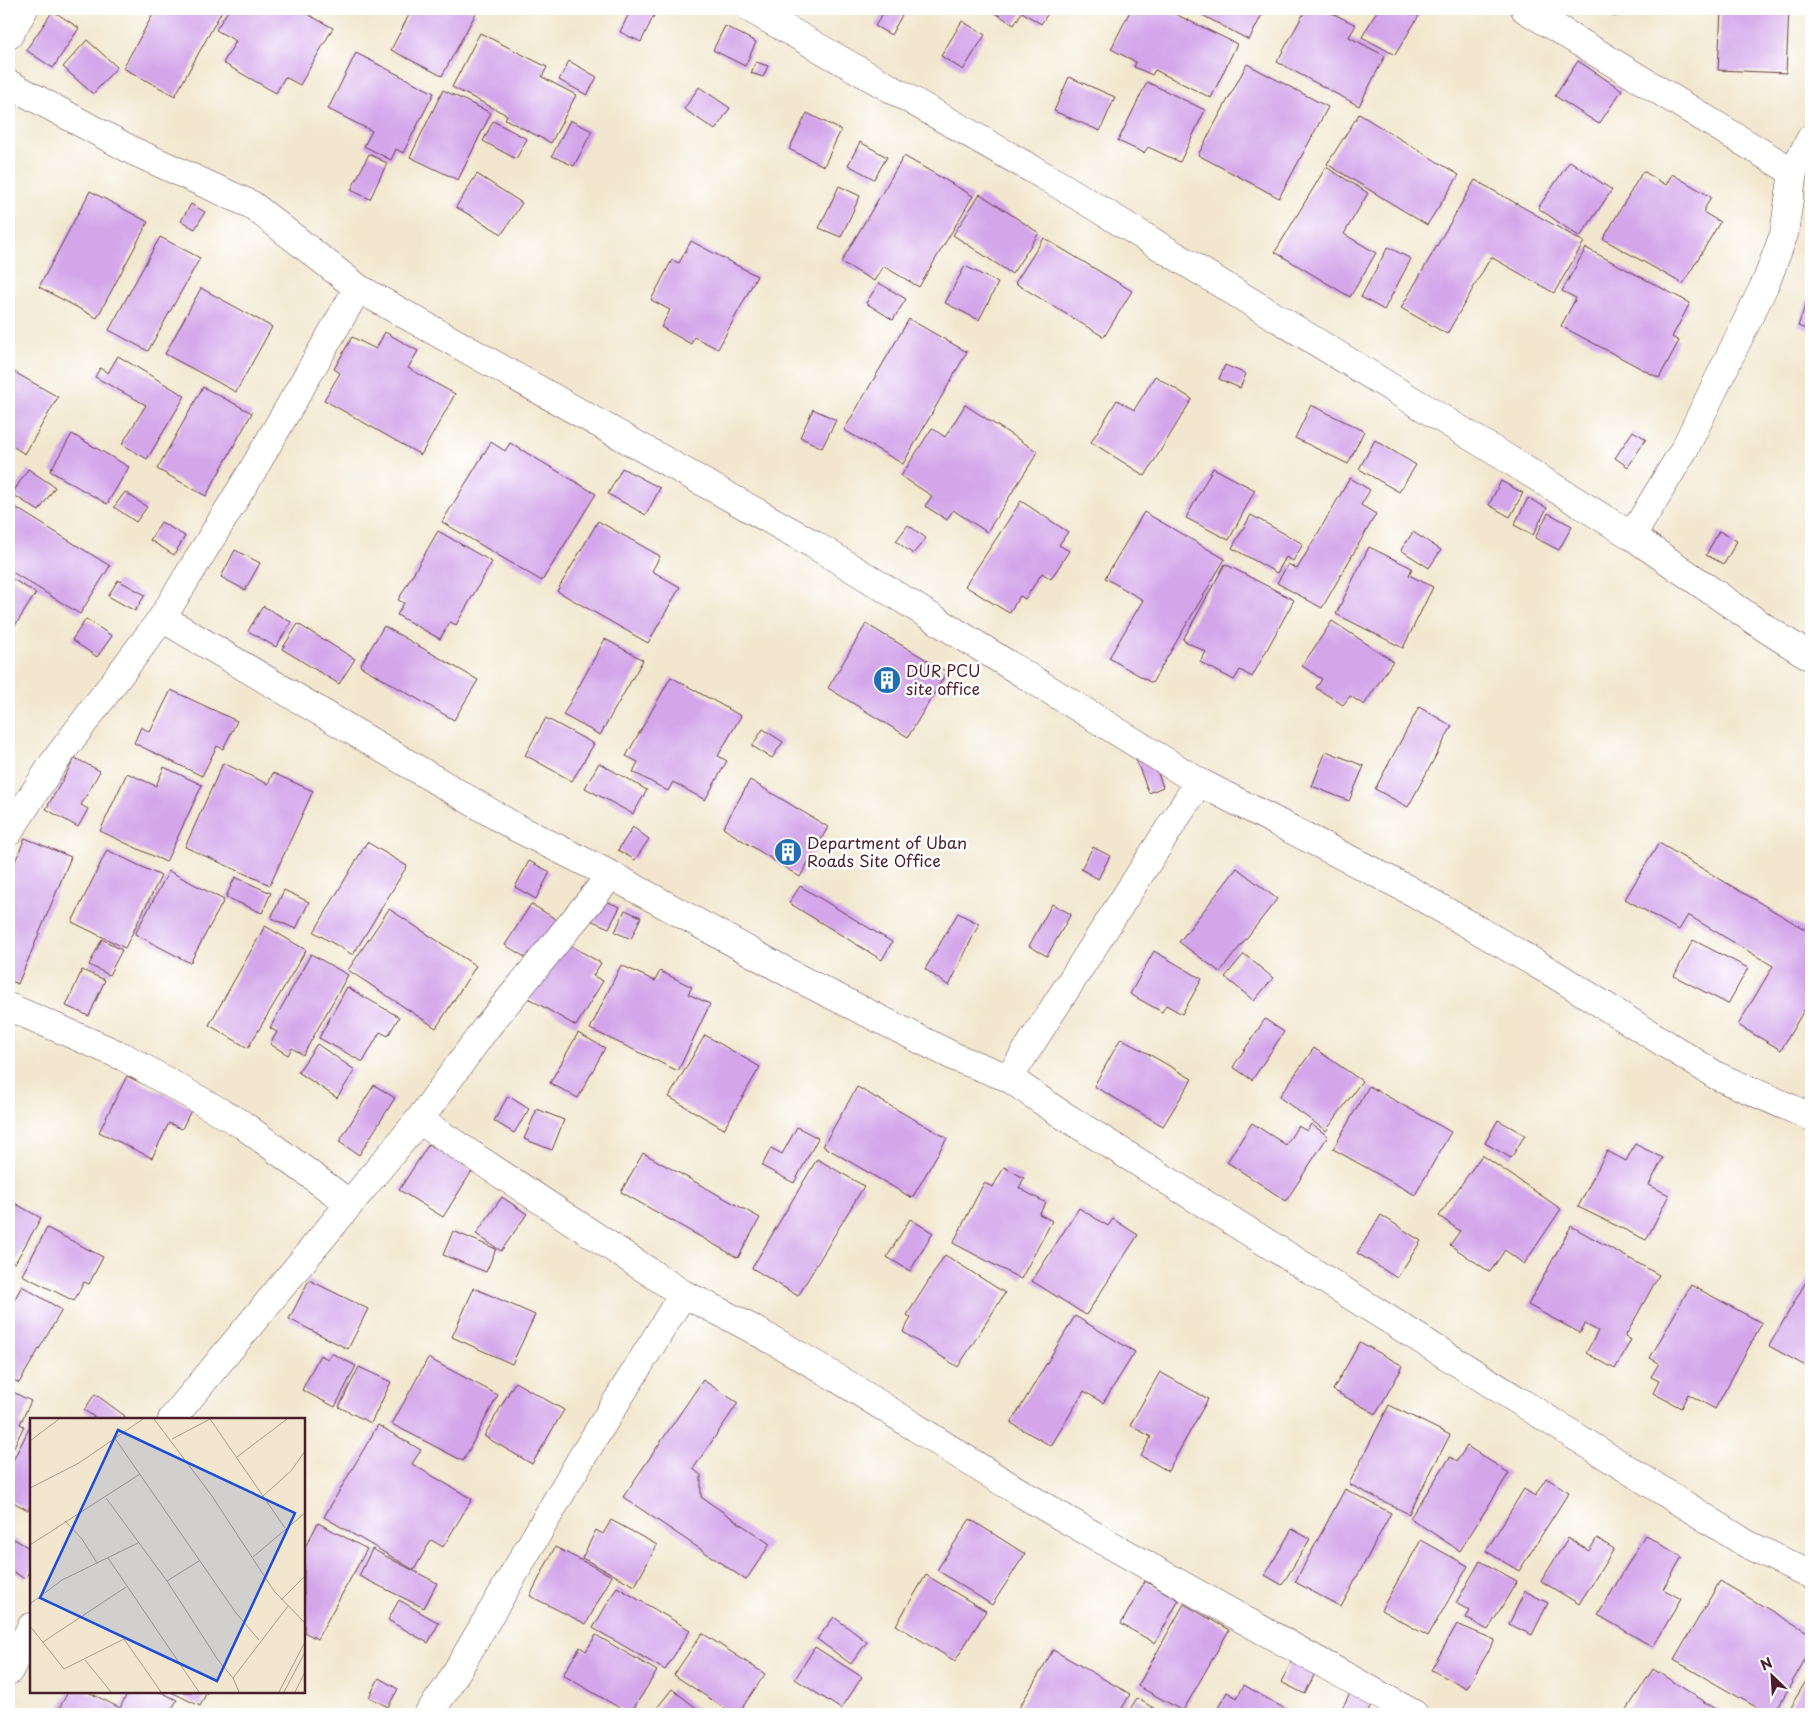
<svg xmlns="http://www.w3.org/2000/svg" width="1820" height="1723" font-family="'Playpen Sans',sans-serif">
<rect width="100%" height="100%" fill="#fff"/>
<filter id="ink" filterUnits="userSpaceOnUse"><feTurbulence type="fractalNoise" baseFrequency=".02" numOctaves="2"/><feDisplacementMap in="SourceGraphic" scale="10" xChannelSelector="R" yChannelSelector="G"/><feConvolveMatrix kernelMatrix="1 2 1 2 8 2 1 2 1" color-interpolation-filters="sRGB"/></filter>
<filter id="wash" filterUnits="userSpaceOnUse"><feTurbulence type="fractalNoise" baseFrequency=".0096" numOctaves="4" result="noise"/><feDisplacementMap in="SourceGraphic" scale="20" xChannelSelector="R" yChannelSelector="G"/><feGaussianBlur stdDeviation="1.12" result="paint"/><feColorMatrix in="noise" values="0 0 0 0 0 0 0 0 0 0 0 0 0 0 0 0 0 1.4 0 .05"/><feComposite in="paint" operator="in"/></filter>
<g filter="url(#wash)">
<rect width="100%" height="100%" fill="#f2e7ce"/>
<g id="blocks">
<path fill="#d3a6ea" d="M156,9H223L175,96L123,68Z
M229,9H298L333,28L300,85L285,77L276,93L223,63L236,41L216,30Z
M412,9H469L476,13L442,76L391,50Z
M631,9H657L641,42L620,32Z
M886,9H892L902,15L891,35L875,26Z
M993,9H1051L1041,24L1022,12L1014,25L992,11Z
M1131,9H1165L1237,44L1211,98L1155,70L1152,75L1134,67L1136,62L1111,49Z
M1191,9H1265L1249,40Z
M1306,9H1324L1356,25L1349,37L1385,56L1359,106L1277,62Z
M1378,9H1423L1395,55L1362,37Z
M1597,9H1620L1616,17Z
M1721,9H1789L1786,73L1718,70Z
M53,11L79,28L53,68L26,50Z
M962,21L985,35L963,70L941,56Z
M725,26L756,42L745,66L713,50Z
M480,33L547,67L542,77L576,95L551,143L505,119L507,115L452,87Z
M87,40L117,67L93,94L63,67Z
M356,53L434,93L403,153L396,149L391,160L364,146L372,131L328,109Z
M569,61L597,77L587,95L559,80Z
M1578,61L1622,90L1599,124L1555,96Z
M756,62L768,66L763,77L751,73Z
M1247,64L1328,107L1279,198L1198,155Z
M1069,77L1115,97L1100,131L1054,111Z
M1147,82L1205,110L1180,162L1148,147L1144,153L1118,141Z
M699,87L730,108L715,130L684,109Z
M443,90L491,113L458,180L410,157Z
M807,113L841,130L824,166L789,149Z
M1359,114L1459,175L1427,225L1327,164Z
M570,120L592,131L574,166L552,156Z
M493,121L527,139L516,159L483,141Z
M860,142L887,157L874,179L848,165Z
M369,154L387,163L370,199L351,190Z
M904,156L973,196L919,287L883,266L874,281L841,262Z
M1570,161L1612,190L1580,237L1538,208Z
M1326,167L1368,193L1344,234L1376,253L1350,297L1275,252Z
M1643,171L1666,185L1672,174L1711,197L1703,212L1720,222L1683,284L1603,239Z
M477,174L522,203L502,234L456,207Z
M1475,180L1584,242L1554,293L1491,257L1447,334L1401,308Z
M839,186L860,196L841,237L819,228Z
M90,191L148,222L97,318L39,287Z
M980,194L1039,233L1012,274L953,235Z
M191,204L205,212L195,229L181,221Z
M160,237L200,258L148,351L109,330Z
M1044,238L1132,291L1104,337L1015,283Z
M691,241L757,276L718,349L694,337L691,344L661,327L670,310L651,300L672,260L679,263Z
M1388,247L1411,259L1384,310L1361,297Z
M1586,248L1690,303L1672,337L1679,341L1659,378L1561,326L1576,298L1562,291Z
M965,266L998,283L979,320L945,303Z
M879,283L906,299L893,320L866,303Z
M201,288L272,327L236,392L165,354Z
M1811,289V331L1798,326Z
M909,319L967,352L903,464L844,430Z
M385,332L418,351L408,368L455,394L421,455L324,400L340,373L334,369L352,337L376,349Z
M118,356L185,396L147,459L122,444L146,405L95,377L100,368L108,373Z
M1225,365L1246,374L1240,388L1219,379Z
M9,369L58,397L25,454L9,444Z
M1155,376L1192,399L1145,476L1091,442L1117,400L1134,410Z
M203,387L252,413L206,496L157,469Z
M965,405L1038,452L987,532L953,510L947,520L925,506L932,496L901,476L932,428L945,437Z
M1311,405L1364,431L1348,464L1295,438Z
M813,409L836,420L822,448L800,437Z
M1633,431L1646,439L1628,467L1615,458Z
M72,434L129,467L107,504L50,471Z
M1375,440L1416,465L1399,492L1359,469Z
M491,442L505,451L510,443L596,494L542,581L442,522Z
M622,468L660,488L646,515L608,494Z
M1213,468L1255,490L1229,540L1186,518Z
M28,469L55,487L39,511L12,494Z
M1350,478L1370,490L1361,505L1376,514L1322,608L1277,583L1288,564L1297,569Z
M1501,481L1523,493L1510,517L1489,505Z
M125,492L147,507L136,522L114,507Z
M1528,498L1547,508L1533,535L1514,525Z
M1021,501L1068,532L1059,545L1069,551L1051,579L1042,573L1025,599L1020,596L1009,613L965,586Z
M10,504L110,566L80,614L9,570Z
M1144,512L1225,559L1152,683L1109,658L1143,600L1105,578Z
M1548,513L1572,526L1559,550L1535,538Z
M1251,515L1303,544L1293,561L1286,557L1277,573L1232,548Z
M598,521L660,556L652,571L680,587L648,643L557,591Z
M161,522L185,536L174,555L150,540Z
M908,525L926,538L913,554L896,541Z
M438,531L492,562L456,625L450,622L440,639L397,615L404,603L398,600Z
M1719,531L1737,541L1724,564L1706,555Z
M1413,532L1441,550L1429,568L1401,550Z
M1369,547L1412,568L1409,575L1433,587L1403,648L1336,614Z
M235,550L260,563L245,590L221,577Z
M1225,564L1294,600L1252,677L1240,670L1234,680L1200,662L1206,652L1183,640Z
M9,577L36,593L11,632L9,631Z
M118,580L145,595L135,611L108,596Z
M263,606L291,622L276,647L248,631Z
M86,619L112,636L97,657L72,640Z
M1332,621L1393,661L1364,705L1350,696L1343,705L1316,688L1322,679L1302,666Z
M298,624L355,659L339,684L282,649Z
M866,624L947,672L908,737L828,688Z
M384,626L478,680L454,720L360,666Z
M605,639L643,660L600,735L563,715Z
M671,677L741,716L718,756L727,761L705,800L673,782L668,791L633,772L638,762L626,756Z
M171,690L237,721L223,749L217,746L202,776L134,743L141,727L150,732Z
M1419,707L1452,726L1408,807L1375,789Z
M546,718L594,744L572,781L525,755Z
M763,729L783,742L772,758L752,746Z
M1326,751L1364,766L1349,801L1312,786Z
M1151,755L1163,787L1149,793L1136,760Z
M75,758L100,771L81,805L88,809L78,827L46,809Z
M223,763L268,784L273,773L313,791L270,885L185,847Z
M599,763L647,790L633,814L585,788Z
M164,767L202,785L166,862L100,831L127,773L156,786Z
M750,780L828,827L800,877L723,828Z
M633,827L649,839L635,860L618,850Z
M25,838L71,857L18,984L9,980V876Z
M367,842L407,866L353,955L314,932Z
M1659,843L1811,933V998L1781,1050L1738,1025L1773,966L1688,915L1679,930L1625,899Z
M1093,847L1110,856L1098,879L1081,869Z
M107,850L161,876L125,948L72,922Z
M529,861L550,872L536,899L515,887Z
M1237,868L1277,899L1220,972L1179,942Z
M169,871L224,900L190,963L135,934Z
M235,877L271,893L262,913L226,897Z
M800,886L892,942L882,960L789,903Z
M284,890L309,902L296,929L271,918Z
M601,899L620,907L609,928L590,920Z
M531,904L559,921L533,962L505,945Z
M1052,904L1071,914L1047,956L1029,946Z
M389,909L476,966L436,1028L348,970Z
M625,910L641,917L631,939L615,932Z
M958,913L979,924L949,986L925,969Z
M265,926L306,950L248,1048L209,1025Z
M102,939L122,950L109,975L89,965Z
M1693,940L1748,968L1728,1004L1674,976Z
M568,944L601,963L593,976L603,981L576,1026L528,998Z
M1154,951L1202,979L1182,1014L1166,1005L1162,1012L1130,994Z
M311,954L348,975L303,1055L292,1048L288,1055L270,1044L277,1032L270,1028Z
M1244,954L1273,978L1254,1001L1225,977Z
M621,965L655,981L660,971L692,987L688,994L710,1004L678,1071L590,1029Z
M82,970L105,980L89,1016L66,1006Z
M347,987L399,1017L388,1036L380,1032L363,1062L319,1038Z
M1265,1019L1284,1032L1252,1080L1233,1067Z
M578,1033L605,1048L578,1098L550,1083Z
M705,1035L760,1067L724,1129L669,1097Z
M1121,1038L1192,1079L1163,1126L1094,1086Z
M317,1044L355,1070L337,1098L298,1072Z
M1314,1048L1362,1081L1326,1131L1279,1097Z
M127,1076L192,1108L182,1129L169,1123L152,1158L99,1132Z
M374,1085L395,1098L359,1155L339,1142Z
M1369,1086L1451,1132L1415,1195L1333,1149Z
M857,1087L947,1138L912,1198L823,1146Z
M508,1096L529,1109L514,1133L494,1121Z
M537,1109L564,1120L552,1150L524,1139Z
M1498,1120L1525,1135L1511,1158L1485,1143Z
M1252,1123L1286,1145L1298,1126L1307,1131L1311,1124L1328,1136L1286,1201L1227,1162Z
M797,1127L818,1138L794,1183L762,1166L771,1148L782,1154Z
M429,1144L472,1171L443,1217L399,1190Z
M1635,1144L1663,1158L1649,1185L1669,1195L1646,1240L1578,1207L1607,1151L1626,1161Z
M643,1153L760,1218L738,1258L621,1192Z
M1482,1155L1561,1209L1524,1264L1505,1250L1490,1272L1450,1245L1460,1231L1439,1216Z
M817,1159L864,1186L798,1296L752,1268Z
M1004,1167L1024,1178L1019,1188L1046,1203L1039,1214L1052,1221L1021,1279L953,1243L984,1183L993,1187Z
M502,1197L527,1214L501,1251L476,1234Z
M9,1200L41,1218L15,1263L9,1260Z
M1079,1208L1108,1226L1113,1219L1138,1235L1086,1315L1032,1281Z
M1381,1215L1421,1241L1397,1278L1357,1253Z
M910,1219L933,1233L910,1271L887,1257Z
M1571,1226L1659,1275L1625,1337L1631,1340L1615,1369L1586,1353L1598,1331L1585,1324L1580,1333L1528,1305Z
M47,1228L103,1257L89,1284L84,1282L74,1301L22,1275Z
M453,1231L496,1249L486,1272L443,1255Z
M945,1255L1005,1293L958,1367L903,1332L911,1318L907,1315Z
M1811,1273V1369L1769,1346Z
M309,1280L368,1309L348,1349L289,1319Z
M1691,1285L1762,1323L1715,1409L1688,1394L1681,1408L1653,1393L1659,1381L1651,1377L1659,1363L1650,1358Z
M22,1286L62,1310L19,1383L9,1377V1309Z
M474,1288L535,1315L512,1364L452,1337Z
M1075,1316L1135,1352L1103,1403L1084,1391L1051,1446L1011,1423Z
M1360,1342L1403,1366L1376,1414L1333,1390Z
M331,1353L356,1366L335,1407L302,1390L320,1355L328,1359Z
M428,1358L498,1395L463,1461L392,1424Z
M359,1367L391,1382L371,1423L339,1407Z
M1160,1372L1208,1399L1168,1471L1141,1456L1151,1437L1130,1425Z
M703,1380L738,1403L693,1469L701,1475V1497L770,1544L746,1580L623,1497Z
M515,1382L564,1410L532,1464L484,1436Z
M9,1390L31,1401L20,1424L24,1426L9,1457Z
M95,1394L125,1416L123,1419H97L84,1410Z
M1389,1405L1450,1435L1409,1514L1349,1484Z
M31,1425V1504L28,1510L9,1500V1468Z
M378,1425L421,1450L412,1464L472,1499L443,1547L431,1540L414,1570L324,1517Z
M1467,1446L1509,1473L1460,1551L1410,1518L1450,1457L1457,1461Z
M1546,1478L1569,1492L1519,1571L1486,1551L1524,1489L1535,1496Z
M1345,1489L1391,1513L1341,1607L1295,1582Z
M970,1519L1025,1554L992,1605L937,1570Z
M611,1520L657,1545L635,1586L582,1558L596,1530L603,1534Z
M318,1523L367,1549L317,1639L304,1632V1549Z
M1292,1529L1310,1539L1282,1585L1265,1575Z
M1645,1535L1682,1557L1663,1589L1681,1599L1653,1647L1598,1615Z
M1568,1538L1589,1551L1597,1538L1614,1549L1579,1604L1541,1581Z
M14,1539L31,1549V1568L25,1579L9,1569V1547Z
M1421,1540L1468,1566L1428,1636L1381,1610Z
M555,1547L612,1576L586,1624L530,1596Z
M372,1549L437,1583L424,1608L359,1576Z
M1480,1561L1517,1581L1488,1630L1466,1618L1470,1611L1456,1603Z
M926,1575L986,1611L955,1661L896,1625Z
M1145,1581L1179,1600L1155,1643L1121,1624Z
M1720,1581L1811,1634V1649L1774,1714H1768L1674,1660Z
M617,1587L690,1630L665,1670L593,1628Z
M1525,1591L1548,1603L1532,1635L1509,1624Z
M399,1600L439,1623L428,1643L388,1620Z
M1184,1604L1229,1630L1183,1711L1138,1686Z
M834,1617L867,1642L851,1664L817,1639Z
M1457,1624L1495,1640L1467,1688L1431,1670Z
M702,1633L765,1674L738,1714H733L674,1675Z
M596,1635L657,1671L630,1714L563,1675L580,1647L586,1651Z
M815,1647L862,1677L841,1709L795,1679Z
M1053,1650L1130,1694L1119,1714H1029L1019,1708Z
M1293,1659L1316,1671L1305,1694L1281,1682Z
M1653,1669L1724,1714H1624Z
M1811,1673V1714H1786Z
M379,1678L398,1689L388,1707L369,1697Z
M1244,1685L1292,1713L1291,1714L1215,1713L1227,1692L1237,1698Z
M672,1689L704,1714H652Z
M68,1692H88L120,1708L128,1692H161L177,1700L169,1714H56Z
M171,1692H207L200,1706Z
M1350,1693L1372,1704L1367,1714H1339Z
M1137,1698L1163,1714H1127Z"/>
</g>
</g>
<g filter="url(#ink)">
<use href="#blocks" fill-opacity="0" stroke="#633d43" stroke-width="1"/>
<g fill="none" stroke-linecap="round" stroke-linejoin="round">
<defs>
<path id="minor" d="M751,9L1053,181L1508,459L1632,536L1768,630L1811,657
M1525,9L1793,172
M9,35L24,9
M9,84L133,151L252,205L358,288L813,544L1199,782L1411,891L1554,974L1717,1076L1811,1117
M1632,536L1685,448L1767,280L1784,234L1793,172L1811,138
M162,618L515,827L611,875L798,978L957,1058L1009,1078L1055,1110L1747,1544L1811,1575
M9,832L52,765L162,618L251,473L358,288
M9,1007L124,1057L243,1125L350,1204
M1009,1078L1199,782
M419,1120L683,1294C804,1350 912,1428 1026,1496C1154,1571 1284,1642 1414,1714
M172,1419L419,1120L486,1028L611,875
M9,1671L31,1627
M428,1714L447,1688L581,1459L683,1294"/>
</defs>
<use href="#minor" stroke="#633d43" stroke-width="29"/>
<use href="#minor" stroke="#fff" stroke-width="28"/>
</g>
</g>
<defs>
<symbol id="building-disc" viewBox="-11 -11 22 22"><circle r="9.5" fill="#1f6fb2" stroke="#fff"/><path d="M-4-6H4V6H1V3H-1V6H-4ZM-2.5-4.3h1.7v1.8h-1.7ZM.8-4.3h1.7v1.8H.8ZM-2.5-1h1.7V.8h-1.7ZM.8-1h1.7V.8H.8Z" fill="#fff"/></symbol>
</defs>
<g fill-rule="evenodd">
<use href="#building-disc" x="871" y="664" width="32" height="32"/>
<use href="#building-disc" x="772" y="836" width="32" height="32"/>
</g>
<g text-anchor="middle" stroke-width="5" stroke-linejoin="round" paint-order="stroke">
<g font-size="16" fill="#4a1f2b" stroke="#fff" text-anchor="start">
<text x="906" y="677">DUR PCU<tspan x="906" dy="18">site office</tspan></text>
<text x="807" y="849">Department of Uban<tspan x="807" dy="18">Roads Site Office</tspan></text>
</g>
</g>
<g transform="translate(30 1418)">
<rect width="275" height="275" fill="#f2e7ce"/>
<path fill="none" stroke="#af978d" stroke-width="1" d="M124,1L182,78L244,173L275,205M180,1L255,110M84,19L206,195L229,222M142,21L180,1M0,23L29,1M207,39L257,1M0,70L49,45L113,1M233,78L261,53L275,33M76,80L137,163L188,242L203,260L209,274M35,103L52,121L67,145M0,127L110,56M223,139L275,95M78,140L169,274M137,163L169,143M251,182L275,158M0,186L32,162L108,125M0,208L34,251L94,221L131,274M13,224L96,169M55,242L81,274M203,260L258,188M249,274L275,224M254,274L275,234M265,274L275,254"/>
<path fill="#1d4ed8" fill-opacity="0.15" stroke="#1d4ed8" stroke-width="2.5" d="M88,12L265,95L187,263L10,180Z"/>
<rect width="275" height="275" fill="none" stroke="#4a1f2b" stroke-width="2.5"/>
</g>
<rect width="1820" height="1723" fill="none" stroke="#fff" stroke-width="30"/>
<g transform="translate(1772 1676) rotate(335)" stroke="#ffffff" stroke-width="4" paint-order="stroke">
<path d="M0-4L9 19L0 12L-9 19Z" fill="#4a1f2b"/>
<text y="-8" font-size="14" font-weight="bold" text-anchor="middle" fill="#4a1f2b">N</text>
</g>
</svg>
